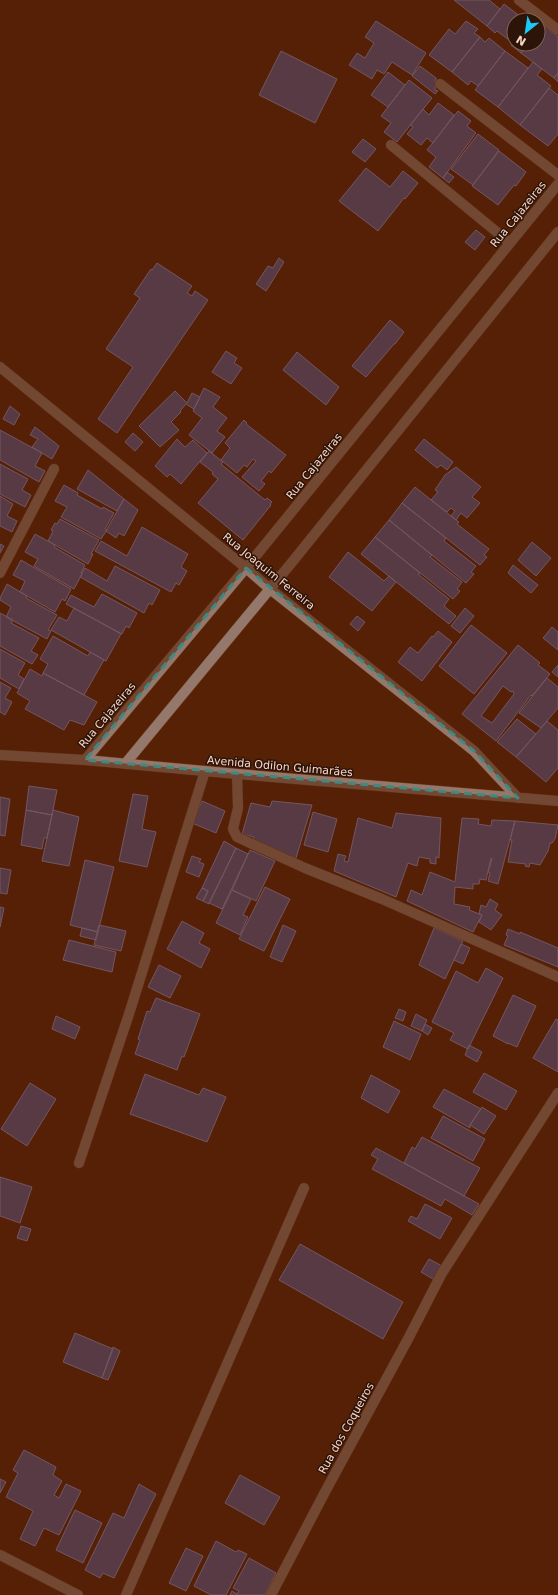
<svg xmlns="http://www.w3.org/2000/svg" width="558" height="1595" font-family="'DejaVu Sans',sans-serif">
<rect width="100%" height="100%" fill="#562105"/>
<path fill="#5c5a91" stroke="#9796d1" fill-rule="evenodd" d="M454,0H489L500,9L487,26Z
M504,4L525,20H514V35L509,40L497,31L495,33L487,26Z
M376,21L426,53L412,75L392,62L384,74L377,70L372,79L349,65L357,53L365,58L374,43L365,37Z
M466,21L478,29L474,33L480,37L452,72L429,55L449,29L455,34Z
M543,25L558,37V73L554,78L521,53L528,44H538V31Z
M480,37L485,42L489,38L505,51L478,86L471,81L468,85L452,72Z
M514,41V44H528L521,53L511,45Z
M281,51L337,79L315,123L259,95Z
M505,51L528,68L498,107L475,90Z
M533,62L542,69L537,75L551,86L520,125L498,107Z
M420,66L436,78L435,90L438,91L435,94L412,76Z
M388,72L405,85L388,107L371,95Z
M558,73V82L554,78Z
M409,80L432,98L397,142L384,132L391,123L381,116Z
M549,88L558,95V134L548,146L520,125Z
M438,103L454,115L433,143L427,138L421,145L407,134L413,127L410,125L423,109L429,115Z
M458,111L471,121L467,126L476,133L443,178L429,167L436,157L427,150Z
M478,134L499,150L473,185L451,169Z
M363,139L376,149L365,162L352,152Z
M499,151L526,172L516,186L514,185L498,205L472,186Z
M366,168L390,187L403,171L418,183L405,199L404,198L378,231L339,201Z
M447,172L454,177L449,183L443,178Z
M476,230L485,237L475,250L465,242Z
M279,258L284,262L266,291L256,284L268,266L273,268Z
M157,263L192,286L187,293L192,296L195,291L208,300L117,433L98,419L133,367L106,349L140,298L134,294L151,269L152,270Z
M390,320L404,332L395,344H394L366,377L352,366Z
M226,351L237,358L234,363L242,368L231,384L212,372Z
M297,352L339,387L326,405L283,370Z
M204,388L220,397L213,407L227,418L217,431L225,437L212,453L189,435L202,418L193,411Z
M175,391L187,403L192,393L200,397L194,409L186,404L180,411L181,412L171,422L179,430L160,447L139,426Z
M10,406L20,414L14,425L3,419Z
M244,420L247,423L246,424L286,455L271,473L269,471L261,481L265,484L259,491L242,477L256,461L253,459L247,467L244,465L237,473L221,460L230,448L225,443Z
M35,427L59,446L52,459L32,447L38,439L30,435Z
M0,430L42,453L35,466L45,471L39,482L0,460Z
M133,433L143,442L135,451L125,442Z
M177,439L185,447L193,440L207,453L181,484L170,474L167,477L155,466Z
M424,439L453,462L447,470L441,465L437,468L415,450Z
M209,451L223,462L221,464L265,500L267,498L272,502L270,504L271,505L243,540L198,503L218,479L212,474L213,472L200,462Z
M0,464L28,479L22,490L31,495L25,507L0,494Z
M456,467L481,487L472,497L480,503L467,518L461,513L456,520L451,516L455,511L451,508L447,512L431,500L438,492L435,490L445,475Z
M88,470L124,499L117,511L77,489Z
M64,485L78,493L77,495L102,509L103,507L114,513L105,529L107,530L101,539L61,517L67,507L55,501Z
M415,487L456,520L459,522L457,524L489,549L484,555L487,557L480,565L402,503Z
M0,496L13,504L7,516L17,521L12,532L0,526Z
M124,499L138,510L124,536L119,533L116,538L106,531Z
M402,503L446,538L444,541L476,566L471,572L474,574L466,583L389,520Z
M60,519L99,540L91,554H93L88,564L48,541L53,531L51,530L55,523L57,524Z
M389,520L432,555L430,557L462,582L457,589L460,591L453,599L375,537Z
M142,527L188,554L181,567L187,571L179,585L176,583L171,592L95,551L101,541L127,556Z
M35,534L55,545L54,547L85,565L81,573L82,574L74,589L34,566L38,559L25,552Z
M375,537L420,573L418,574L449,599L444,606L456,616L449,624L361,554Z
M532,542L551,558L536,576L518,560Z
M0,544L4,546L0,553Z
M348,552L384,581L389,576L396,582L372,611L329,577Z
M21,560L71,589L65,601L62,599L55,612L20,592L25,581L13,575Z
M513,565L538,585L531,593L508,573Z
M115,566L160,590L152,605L149,603L144,613L80,577L85,568L107,581Z
M7,584L27,596L26,598L57,615L48,630L51,631L47,639L6,617L11,607L0,600V598Z
M102,594L137,613L129,628L126,626L122,634L66,604L71,595L94,607Z
M74,608L121,634L106,661L51,630L59,617L67,621Z
M465,608L474,616L460,633L451,626Z
M0,613L13,620L11,623L39,638L31,651L38,655L32,664L0,646Z
M357,616L365,622L358,631L350,624Z
M471,625L507,653L474,694L439,666Z
M552,627L558,632V650L543,638Z
M438,631L452,642L422,681L398,662L410,647L418,653L432,636L433,637Z
M53,636L88,656L90,652L104,660L84,695L43,673L48,664L40,659Z
M518,645L540,663L538,665L550,674L532,696L531,695L496,741L462,714ZM503,686L511,692L513,691L514,694L492,723L481,716Z
M0,649L25,663L18,675L24,679L19,689L0,678Z
M558,665V677L552,672Z
M30,669L42,676L43,673L97,702L84,725L70,720L64,730L25,709L30,701L17,693Z
M547,678L558,687V708L541,728L519,713Z
M0,682L11,688L5,698L12,702L5,715L0,712Z
M517,719L536,734L516,757L497,742Z
M547,721L558,730V768L546,782L516,757Z
M29,786L57,790L52,815L26,810Z
M133,794L148,796L142,829L156,832L147,867L119,861Z
M0,797L10,799L5,836L0,835Z
M202,801L225,811L216,833L192,823Z
M272,801L312,805L296,858L279,853L253,840L254,837L242,834L251,803L270,807Z
M26,810L52,815L47,838H44L42,849L21,845Z
M53,810L79,817L69,866L42,861Z
M313,812L337,819L328,852L304,845Z
M396,813L441,818L439,858L436,857V864L430,863V859L419,857L417,866L408,863L396,897L334,871L338,854L346,856L344,861L348,862L358,818L392,828Z
M462,818L479,819L478,824L491,826L492,820L515,821L498,884L488,881L490,873L488,872L492,859L491,858L486,880L480,879L479,884H473V889L455,887L454,904L470,907L469,910L482,915L473,932L407,901L411,890L422,895L430,872L455,882Z
M515,821L558,825L555,839L552,843H550L548,851L540,865L530,863L529,867L525,866L526,864L508,862L512,840H510Z
M224,841L236,848L209,904L203,901L208,891L202,888Z
M236,848L248,854L222,909L209,903Z
M250,850L275,861L256,901L232,890Z
M192,856L201,859L199,862L204,864L199,877L186,872Z
M85,860L114,867L98,932L70,925Z
M0,868L11,870L7,894L0,893Z
M265,887L290,899L264,951L239,939Z
M202,888L208,891L203,901L196,898Z
M232,890L251,899L243,915L248,917L240,935L216,923Z
M490,899L498,904L495,910L502,915L491,930L479,922L482,915L479,914L481,905L486,907Z
M0,907L4,908L0,927Z
M182,921L204,933L199,943L210,949L201,968L167,949Z
M99,925L126,931L121,951L94,945Z
M283,925L296,931L282,962L270,957Z
M82,928L98,932L96,940L80,936Z
M434,928L463,941L445,979L419,965Z
M508,929L520,934V932L558,948V967L504,945L508,936L506,935Z
M69,940L116,952L112,972L63,960Z
M461,944L470,948L463,964L454,960Z
M159,965L181,976L170,998L148,987Z
M486,968L503,978L468,1049L450,1040L454,1033L432,1022L456,971L478,983Z
M513,995L536,1006L517,1047L508,1043V1044L493,1036Z
M156,998L200,1014L184,1057L182,1056L177,1070L135,1054L140,1040L138,1039L147,1011L150,1012Z
M399,1009L406,1012L403,1021L395,1018Z
M416,1014L427,1020L422,1031L411,1026Z
M56,1016L80,1027L75,1039L52,1029Z
M556,1019L558,1020V1072L533,1058Z
M394,1021L421,1034L410,1060L383,1047Z
M425,1024L432,1028L428,1035L422,1031Z
M469,1045L482,1052L477,1062L465,1055Z
M484,1073L517,1091L506,1110L473,1092Z
M145,1074L199,1095L203,1088L226,1097L207,1142L130,1114Z
M371,1075L400,1091L388,1113L361,1098Z
M30,1083L56,1099L27,1146L1,1129Z
M444,1089L481,1109L470,1125V1128L433,1107Z
M482,1107L496,1116L484,1134L470,1125Z
M443,1116L485,1139L473,1161L431,1138Z
M422,1137L480,1168L464,1196L404,1163L412,1147L415,1149Z
M376,1148L404,1163L479,1204L472,1215L445,1199L441,1206L372,1169L378,1159L371,1155Z
M0,1177L32,1187L20,1223L0,1216Z
M425,1204L452,1218L440,1239L408,1221L411,1216L417,1219Z
M21,1226L31,1229L27,1241L17,1238Z
M300,1244L403,1302L383,1339L279,1280Z
M429,1259L442,1266L433,1279L421,1272Z
M75,1333L113,1349L102,1378L63,1362Z
M113,1347L120,1351L108,1380L102,1378Z
M24,1450L56,1467L53,1475L62,1481L54,1495L59,1498L66,1484L81,1491L59,1535L44,1528L35,1546L20,1539L33,1511L6,1497L18,1473L13,1470Z
M240,1475L280,1497L264,1525L225,1503Z
M0,1479L6,1482L0,1493Z
M139,1484L156,1494L114,1578L103,1573L100,1578L85,1570L113,1513L124,1518Z
M75,1510L102,1523L83,1563L56,1550Z
M216,1541L236,1552L238,1550L247,1554L226,1595H211L194,1586Z
M186,1548L203,1556L186,1591L169,1583Z
M249,1558L276,1573L265,1595H230L232,1591L237,1594L239,1591L233,1588Z"/>
<g fill="none" stroke-linecap="round" stroke-linejoin="round">
<defs>
<path id="minor" d="M519,0L558,30
M440,84L558,175
M391,145L510,243
M0,367L246,568L270,589L474,751L518,798
M0,573L54,469
M0,755L85,760L237,774L558,801
M85,760L246,568L558,184
M125,764L293,561L558,232
M237,774L238,808L233,829L237,837L305,868L382,899L558,977
M79,1163L129,1014L205,771
M0,1555L78,1595
M126,1595L304,1188
M271,1595L325,1492L408,1339L442,1273L558,1093"/>
</defs>
<use href="#minor" stroke="#703e24" stroke-width="11"/>
<use href="#minor" stroke="#94786c" stroke-width="10"/>
</g>
<path d="M0 0H558V1595H0ZM246,568L474,751L518,798L85,760Z" fill="#562105" fill-opacity=".55" fill-rule="evenodd"/>
<path fill="none" stroke="#3e8980" stroke-width="3" stroke-dasharray="8 5" stroke-linejoin="round" d="M246,568L474,751L518,798L85,760Z"/>
<g text-anchor="middle" stroke-width="3" stroke-linejoin="round" paint-order="stroke">
<g font-size="11" fill="#f9d6c8" stroke="#2c1409">
<text transform="translate(518 214) rotate(-51)" y="4">Rua Cajazeiras</text>
<text transform="translate(314 466) rotate(-51)" y="4">Rua Cajazeiras</text>
<text transform="translate(269 571) rotate(39)" y="4">Rua Joaquim Ferreira</text>
<text transform="translate(107 715) rotate(-50)" y="4">Rua Cajazeiras</text>
<text transform="translate(280 766) rotate(5)" y="4">Avenida Odilon Guimarães</text>
<text transform="translate(346 1428) rotate(-61)" y="4">Rua dos Coqueiros</text>
</g>
</g>
<g transform="translate(526 32) rotate(210)"><circle r="19" fill="#2c1409" stroke="#7e6255"/>
<path d="M0-3L7 15L0 10L-7 15Z" fill="#18cafc"/>
<text y="-6" font-size="11" font-weight="bold" text-anchor="middle" fill="#f9d6c8">N</text>
</g>
</svg>
